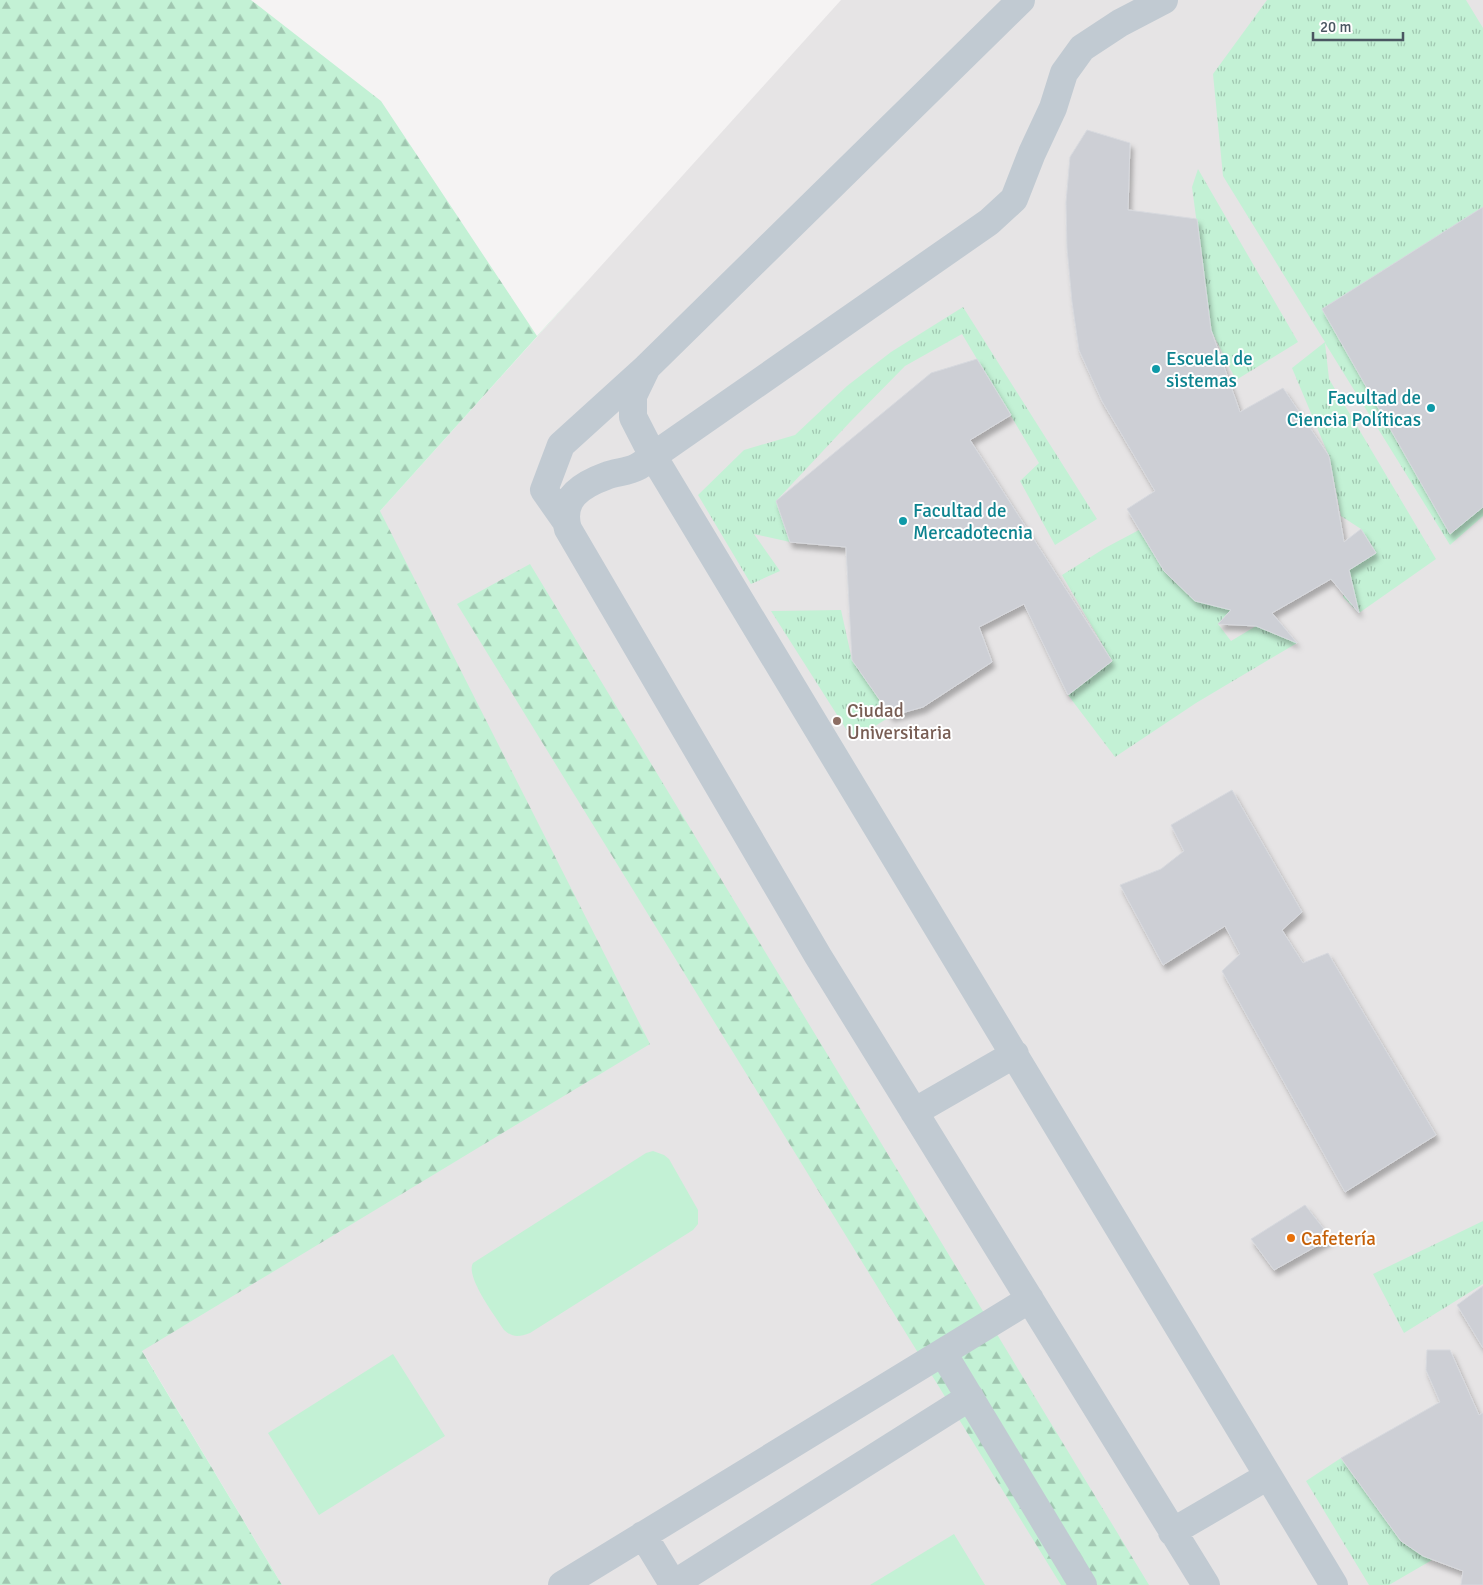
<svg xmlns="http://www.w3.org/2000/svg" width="1483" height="1585" font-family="Signika,sans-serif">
<defs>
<pattern id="grass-tufts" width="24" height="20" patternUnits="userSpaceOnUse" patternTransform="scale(1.25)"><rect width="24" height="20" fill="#c3f1d5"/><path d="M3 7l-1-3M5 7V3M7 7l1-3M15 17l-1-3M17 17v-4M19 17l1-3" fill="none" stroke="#a0c6b0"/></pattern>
<pattern id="forest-firs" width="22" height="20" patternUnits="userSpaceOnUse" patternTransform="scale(1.25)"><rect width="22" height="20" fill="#c3f1d5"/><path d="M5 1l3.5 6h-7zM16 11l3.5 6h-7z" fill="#a0c6b0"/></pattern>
<filter id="shadow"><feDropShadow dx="3" dy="5.5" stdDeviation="2.5" flood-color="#0004"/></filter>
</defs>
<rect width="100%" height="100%" fill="#f5f3f3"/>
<path fill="#e6e4e5" d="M841,0H1483V1585H282L0,1113V932Z"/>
<path fill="url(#grass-tufts)" d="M1267,0H1466L1483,28V516L1450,545L1325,343L1329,379L1436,559L1359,613L1343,597L1349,570L1376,553L1361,529L1341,516L1329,456L1292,368L1325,342L1223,176L1213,74Z
M1198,169L1298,342L1236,380L1211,330L1192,187Z
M963,307L1097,519L1055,545L1020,481L1039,463L962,334L905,366L851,421L776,501L790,542L754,534L780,571L751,584L698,495L744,450L795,435L847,386L891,352Z
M1139,530L1164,571L1195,601L1231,610L1218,624L1231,641L1256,626L1297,643L1196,703L1115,757L1068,695L1112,661L1062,575L1105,548Z
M841,610L852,660L891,716L853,740L771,611Z
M1483,1221V1284L1404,1333L1373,1274Z
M1341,1458L1401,1541L1432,1560L1389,1585H1369L1306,1481Z"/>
<path fill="url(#forest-firs)" d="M0,0H251L381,101L537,336L586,282L380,511L650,1044L142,1351L282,1585H0Z
M530,564L1149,1585H1061L457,604Z"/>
<path fill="#c3f1d5" d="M653,1151L664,1155L669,1159L698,1210V1224L693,1230L530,1333C519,1337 513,1338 504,1330C496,1317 465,1277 473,1263L646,1153Z
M393,1354L445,1436L319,1515L268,1433Z
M954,1534L985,1585H870Z"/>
<path fill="#cdcfd5" stroke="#d7d9de" filter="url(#shadow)" d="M1087,130L1130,143L1128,210L1197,219L1211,330L1240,412L1283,388L1329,456L1344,542L1361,529L1376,553L1349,570L1359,613L1331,579L1272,613L1297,643L1256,626L1218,624L1231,610L1195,601L1164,571L1127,509L1155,491L1102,401L1079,350L1072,302L1067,248L1066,202L1070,157Z
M1483,207V507L1450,534L1322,309Z
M977,359L1011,415L970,440L1112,661L1068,695L1024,604L979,627L992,662L923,707L891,716L852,660L846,547L790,542L776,501L931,373Z
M1232,790L1302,912L1282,930L1303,963L1328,953L1436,1135L1345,1192L1222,971L1240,954L1225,926L1163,965L1120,885L1161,869L1184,851L1171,825Z
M1305,1205L1331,1238L1274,1270L1251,1239Z
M1483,1286V1348L1457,1305Z
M1427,1350H1450L1479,1415L1483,1413V1585H1461L1463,1571L1423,1556L1401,1541L1341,1458L1440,1402L1426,1370Z"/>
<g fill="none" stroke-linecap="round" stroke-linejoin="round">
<path stroke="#c1cad2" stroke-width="28" d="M647,367L633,396V417L653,456L989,222L1014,199L1032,153L1053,108L1064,73L1082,48L1120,23L1164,0
M565,520L544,490L561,445L647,367L1021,0
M914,1112L1015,1054
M943,1353L1083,1585
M1172,1532L1268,1476
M643,1535L673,1584
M562,1585L1030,1299
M672,1585L970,1397
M1206,1585L818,956L568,529C559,499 581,485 606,476C616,472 628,472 637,467C643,464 648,459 653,456L1334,1585"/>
</g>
<g fill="#0f9aa8" stroke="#fff" stroke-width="2">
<circle cx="1156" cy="369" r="5"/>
<circle cx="1431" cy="408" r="5"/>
<circle cx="903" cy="521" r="5"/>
</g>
<circle fill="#8d6e63" stroke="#fff" stroke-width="2" cx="837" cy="721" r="5"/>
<circle fill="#e8710a" stroke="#fff" stroke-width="2" cx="1291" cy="1238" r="5"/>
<g text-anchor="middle" stroke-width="4" stroke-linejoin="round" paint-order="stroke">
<g font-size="19" fill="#0d838f" stroke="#fff" text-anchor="start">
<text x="1166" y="365">Escuela de<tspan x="1166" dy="22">sistemas</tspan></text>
<text x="1421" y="404" text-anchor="end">Facultad de<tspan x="1421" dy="22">Ciencia Políticas</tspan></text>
<text x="913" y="517">Facultad de<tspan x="913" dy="22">Mercadotecnia</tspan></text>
</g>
<g font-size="19" fill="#785e54" stroke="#fff" text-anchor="start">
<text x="847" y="717">Ciudad<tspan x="847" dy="22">Universitaria</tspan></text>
</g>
<g font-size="19" fill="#c56008" stroke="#fff" text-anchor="start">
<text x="1301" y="1245">Cafetería</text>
</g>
</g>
<path d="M1313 32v8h90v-8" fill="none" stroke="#4a5661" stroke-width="2.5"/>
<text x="1320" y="32" font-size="15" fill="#4a5661" stroke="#ffffff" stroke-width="4" paint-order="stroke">20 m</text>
</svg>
